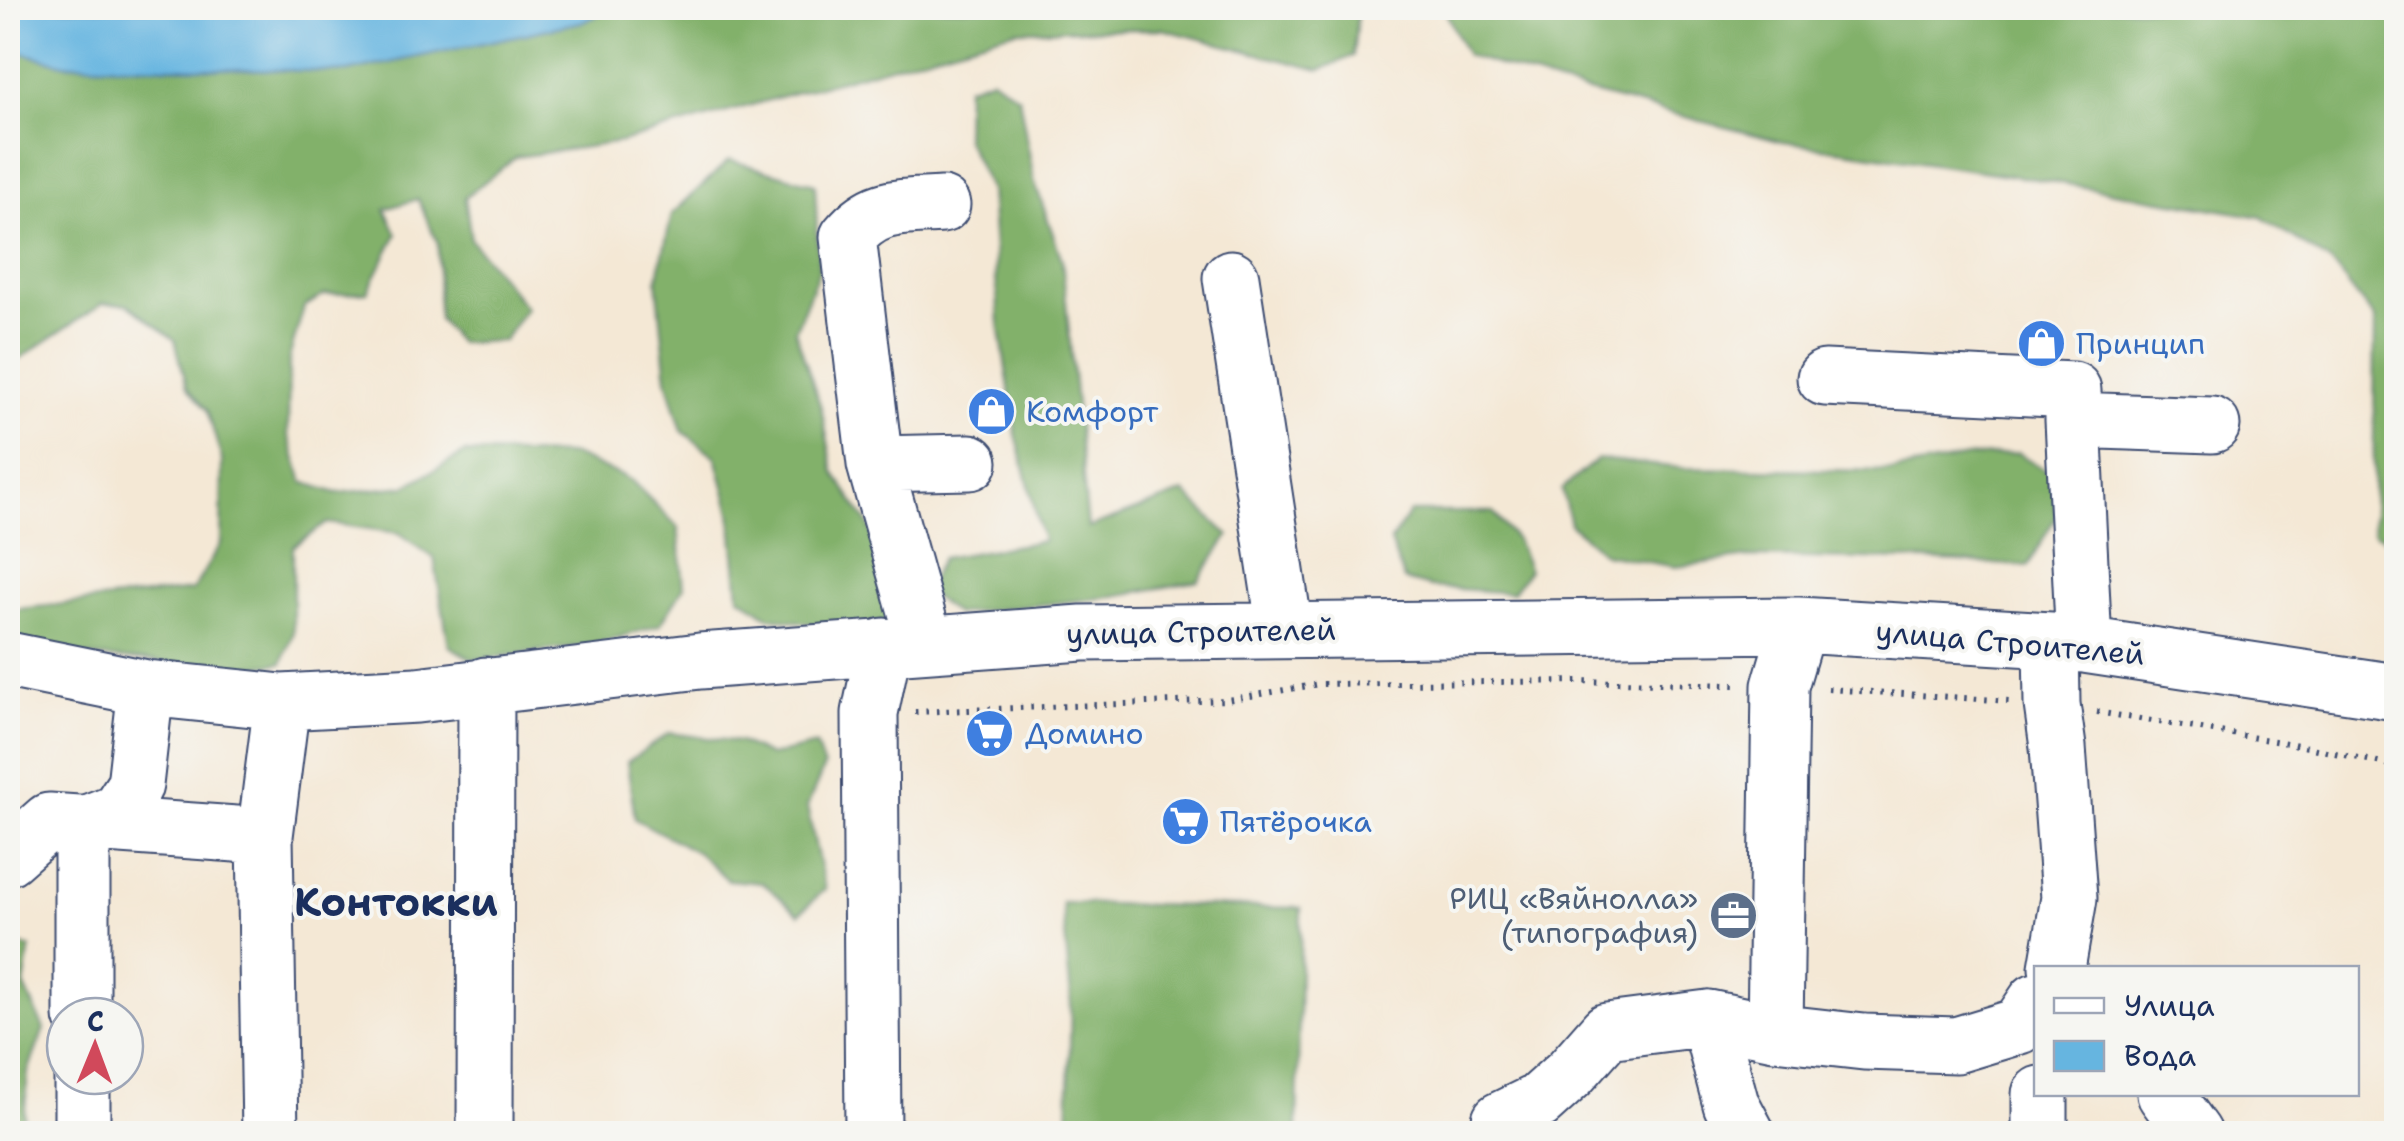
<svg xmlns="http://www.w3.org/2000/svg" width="2404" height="1141" font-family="'Shantell Sans',sans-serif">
<rect width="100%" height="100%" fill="#f6f6f2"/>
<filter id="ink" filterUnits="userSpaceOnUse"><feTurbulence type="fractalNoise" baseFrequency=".01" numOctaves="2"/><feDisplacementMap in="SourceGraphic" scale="20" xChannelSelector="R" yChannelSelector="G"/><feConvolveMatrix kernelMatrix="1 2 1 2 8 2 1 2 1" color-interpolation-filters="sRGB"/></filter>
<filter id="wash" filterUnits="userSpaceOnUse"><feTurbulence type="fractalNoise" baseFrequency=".0048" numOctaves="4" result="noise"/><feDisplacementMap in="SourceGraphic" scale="40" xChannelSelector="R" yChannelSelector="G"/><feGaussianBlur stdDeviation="2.25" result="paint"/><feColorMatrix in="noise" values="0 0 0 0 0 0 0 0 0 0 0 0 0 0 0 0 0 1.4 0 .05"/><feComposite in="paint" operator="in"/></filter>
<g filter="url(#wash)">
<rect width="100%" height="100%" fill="#f4e8d5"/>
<path fill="#82b16a" stroke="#4e7064" stroke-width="2.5" d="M612,8H1358L1353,56L1320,70L1162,29L1017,30L621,142L516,157L465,197L471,240L526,308L503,341L458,343L438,318V244L418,199L385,209L397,234L367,292L324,295L304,307L289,358L288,434L303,482L337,493L406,486L465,453L573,455L631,480L678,527L684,587L660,625L597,644L473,660L449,646L434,558L399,533L327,523L293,547V634L282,663L223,671L151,661L8,651V610L193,590L221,543L222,460L207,410L187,387L175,340L128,304L103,303L12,364L8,363V49L64,64L347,72L585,21Z
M1444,8H2396V543L2373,533L2375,319L2331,263L2261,217L2049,181L1783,142L1568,87L1466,55Z
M992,78L1019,97L1034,180L1062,260L1088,528L1184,492L1229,536L1198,581L1103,598L955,614L925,590L942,558L1043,541L1016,435L999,323L990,191L965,138L966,87Z
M729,160L815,184L819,271L795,331L821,407L834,472L870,527L901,629L838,628L769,617L739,596L731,513L716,457L682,431L667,380L657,280L672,214Z
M2018,453L2052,474L2056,516L2028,566L1926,560L1748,557L1676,567L1604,554L1570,524L1562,489L1597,459L1682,468L1893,471L1967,457Z
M1410,512H1493L1516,540L1529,570L1512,593L1431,587L1404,580L1390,542Z
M669,733L740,742L770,756L816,745L824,767L807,807L825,889L799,914L763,883L728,880L698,853L635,819L627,762Z
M1062,903L1301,908L1297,1133H1068L1071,998Z
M8,941L30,948L24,985L44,1029L28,1072L23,1133H8Z"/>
<path fill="#66b5e0" stroke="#40729f" stroke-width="2.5" d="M8,8H612L585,21L347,72L64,64L8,49Z"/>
</g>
<g filter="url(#ink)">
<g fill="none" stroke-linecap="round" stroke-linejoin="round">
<defs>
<path id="minor" d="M1231,278L1285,630
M1825,378L2073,390V420
M875,464L848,237C876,203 901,208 942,205
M2051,640L2052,704L2058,747L2069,898L2057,968
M925,643L875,464L970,462
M2084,645L2073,420L2212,425
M8,660L146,688L282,702L417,695L700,661L1082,633L1798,625L2051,640L2396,692
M8,857L49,821L265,836
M82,1016V825L118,811L135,785L146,688
M1708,1018L1731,1104L1747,1134
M1775,1032L1780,686L1798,625
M2165,1094L2194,1134
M82,1134V1076
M270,1134L265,836L282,702
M485,1134L486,685
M873,1134L870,713L884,646
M1499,1134L1500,1120L1539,1101L1570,1073L1607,1031L1708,1018L1775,1032L1864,1042L1956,1045L2019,1026L2036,1001
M2040,1134V1094"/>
</defs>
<use href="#minor" stroke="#3c4b70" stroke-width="59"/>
<path stroke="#3c4b70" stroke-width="6" stroke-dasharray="2.5 8" stroke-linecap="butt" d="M1828,689L2010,701
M915,712L1227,700L1319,684L1580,681L1735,685
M2097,712L2293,744L2396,766"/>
<use href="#minor" stroke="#fff" stroke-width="55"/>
</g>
</g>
<defs>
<symbol id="shop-disc" viewBox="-11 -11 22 22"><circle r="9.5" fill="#3f7fe0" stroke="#f6f6f2"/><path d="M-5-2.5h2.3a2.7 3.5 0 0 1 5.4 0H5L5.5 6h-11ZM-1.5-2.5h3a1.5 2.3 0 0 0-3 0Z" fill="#fff"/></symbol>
<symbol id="supermarket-disc" viewBox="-11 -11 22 22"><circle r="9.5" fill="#3f7fe0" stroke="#f6f6f2"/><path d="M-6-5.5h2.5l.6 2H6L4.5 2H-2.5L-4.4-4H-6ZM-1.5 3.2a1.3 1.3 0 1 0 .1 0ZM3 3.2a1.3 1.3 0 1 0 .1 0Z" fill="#fff"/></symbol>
<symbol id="office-disc" viewBox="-11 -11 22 22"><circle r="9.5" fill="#5c6f8a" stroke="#f6f6f2"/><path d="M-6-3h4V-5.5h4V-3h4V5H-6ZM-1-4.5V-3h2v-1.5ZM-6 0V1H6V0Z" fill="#fff"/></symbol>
</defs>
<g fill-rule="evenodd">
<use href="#shop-disc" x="2014" y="316" width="55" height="55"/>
<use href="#shop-disc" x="964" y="384" width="55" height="55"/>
<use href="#supermarket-disc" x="962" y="706" width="55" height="55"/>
<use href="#supermarket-disc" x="1158" y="794" width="55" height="55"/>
<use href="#office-disc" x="1706" y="888" width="55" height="55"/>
</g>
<g text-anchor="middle" stroke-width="8" stroke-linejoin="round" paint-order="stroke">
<g font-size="30" fill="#366cbe" stroke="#f6f6f2" text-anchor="start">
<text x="2076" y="354">Принцип</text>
<text x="1026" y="422">Комфорт</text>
<text x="1025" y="744">Домино</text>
<text x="1220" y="832">Пятёрочка</text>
</g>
<g font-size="30" fill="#1b2f5e" stroke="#f6f6f2">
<text transform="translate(1201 632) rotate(-1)" y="10">улица Строителей</text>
<text transform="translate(2010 643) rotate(5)" y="10">улица Строителей</text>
</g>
<g font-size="30" fill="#4e5e75" stroke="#f6f6f2" text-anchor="end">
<text x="1698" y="909">РИЦ «Вяйнолла»<tspan x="1698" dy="34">(типография)</tspan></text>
</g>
<g font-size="40" font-weight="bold" fill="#1b2f5e" stroke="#f6f6f2">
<text x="396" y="916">Контокки</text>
</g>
</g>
<rect width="2404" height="1141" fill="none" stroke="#f6f6f2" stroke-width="40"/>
<rect x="2034" y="966" width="325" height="130" fill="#f6f6f2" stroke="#9ea6b7" stroke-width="2.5"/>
<rect x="2054" y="998" width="50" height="15" fill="#ffffff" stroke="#9ea6b7" stroke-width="2.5"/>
<text x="2124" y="1016" font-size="30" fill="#1b2f5e">Улица</text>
<rect x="2054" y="1041" width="50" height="30" fill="#66b5e0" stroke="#9ea6b7" stroke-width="2.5"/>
<text x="2124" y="1066" font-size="30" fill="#1b2f5e">Вода</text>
<g transform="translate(95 1046) rotate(1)"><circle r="48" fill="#f6f6f2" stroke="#9ea6b7" stroke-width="2.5"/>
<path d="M0-8L18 38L0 25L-18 38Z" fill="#d1495b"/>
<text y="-15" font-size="28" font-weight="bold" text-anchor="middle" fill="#1b2f5e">С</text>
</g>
</svg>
